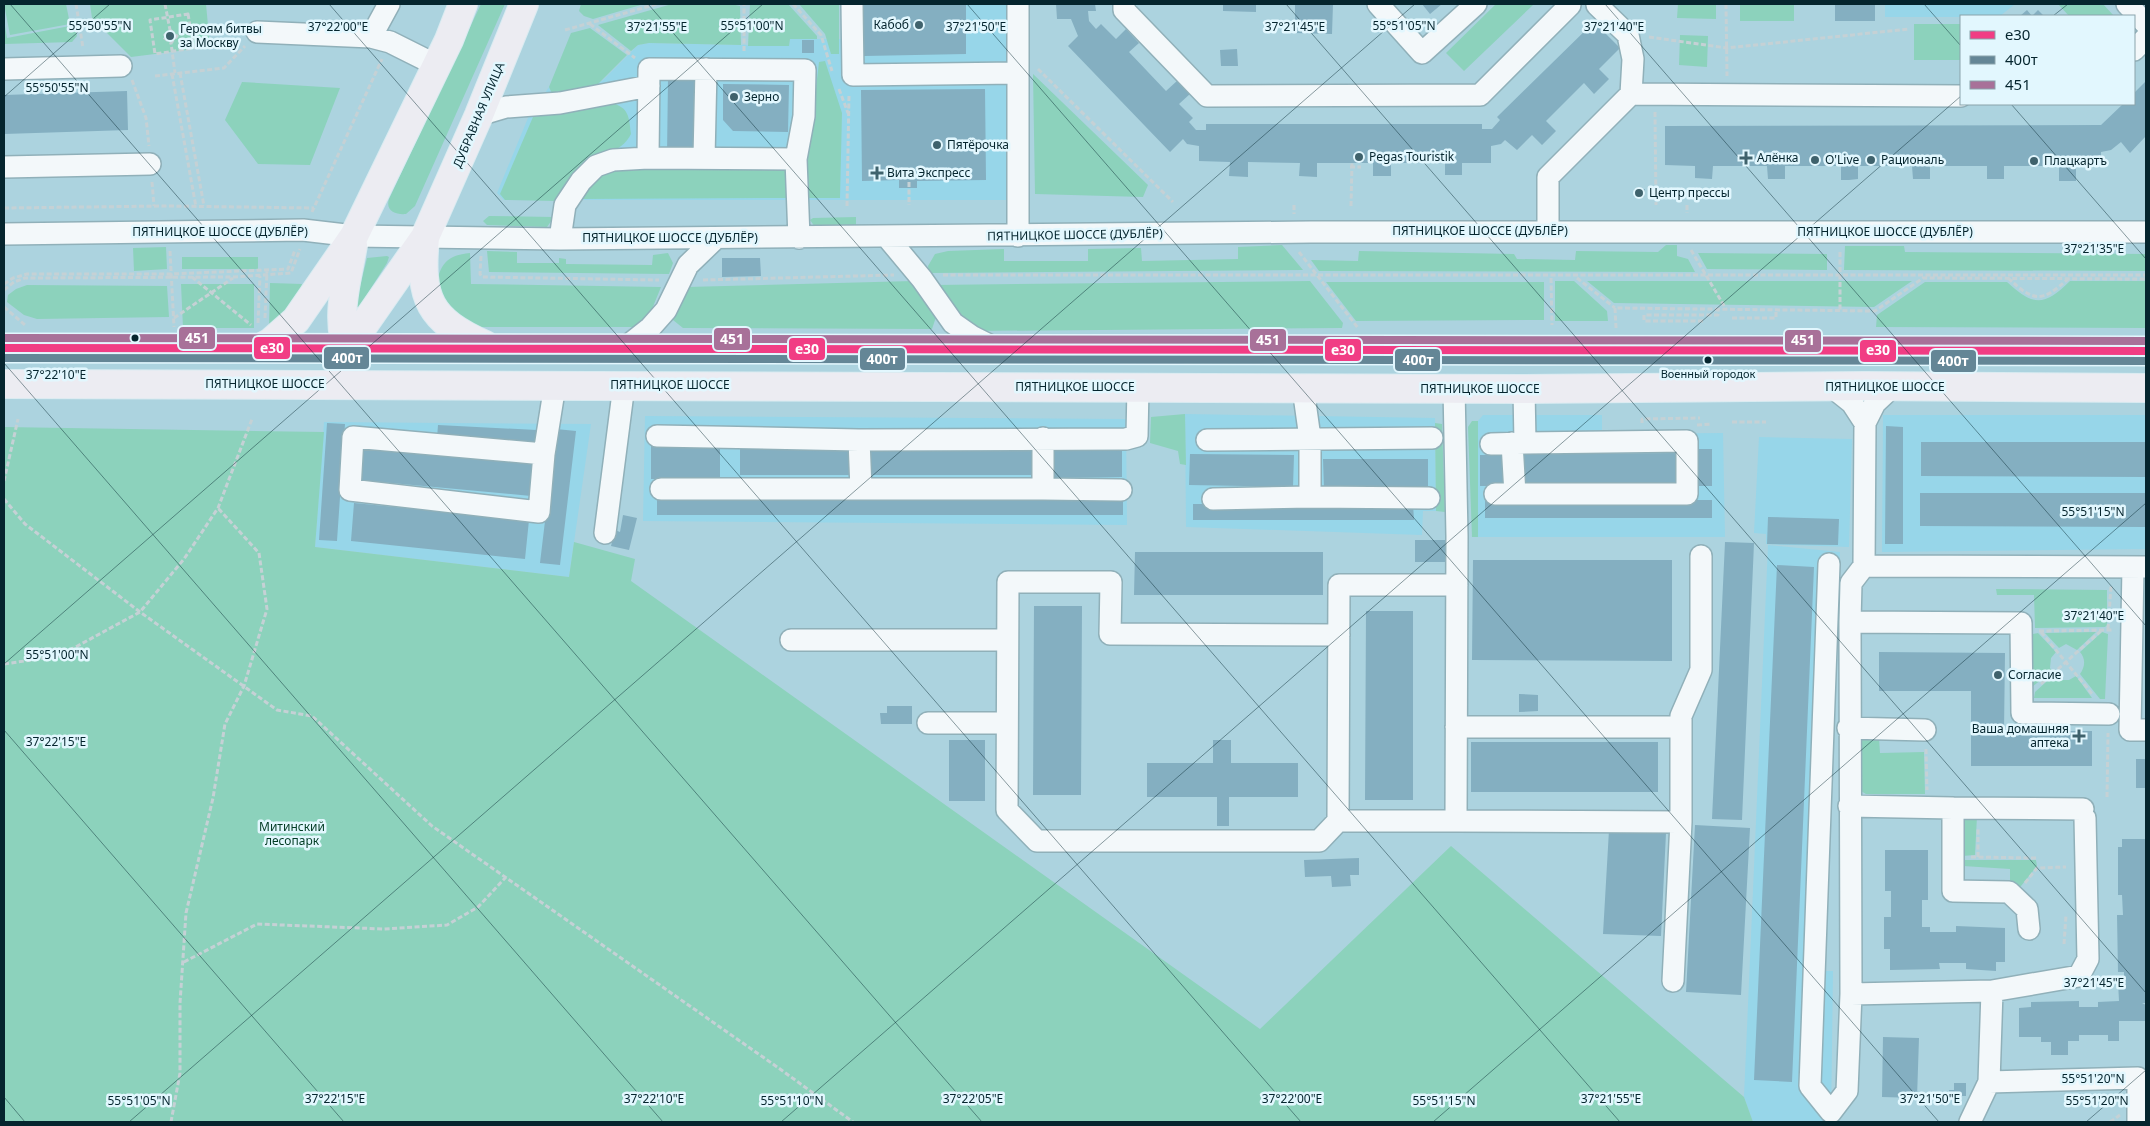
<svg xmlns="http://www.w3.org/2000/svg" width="2150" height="1126" font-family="'Noto Sans',sans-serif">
<rect width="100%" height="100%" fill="#acd3df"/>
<path fill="#97d6e9" d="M851,4H1022L1024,200H504L497,193L528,118L549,87L553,96L602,81L638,45L649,43L789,46L790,39H851Z
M1885,4H2015L2000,16L1961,17H1885Z
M1185,414L1435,418L1436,511H1423L1422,535L1186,527Z
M1483,415H1602V434L1723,433L1725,537H1478V421Z
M1883,415H2146V549L1882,552Z
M645,416L1126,419L1127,525L643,521Z
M324,422L591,424L569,577L315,547Z
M1759,437L1852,439L1849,547L1766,544V534L1754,533Z
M1768,545L1840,552L1822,971H1833L1831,1122H1753L1744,1097Z"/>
<path fill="#8cd2bc" d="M4,4H66L70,24L10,35Z
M90,4H206L210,47L131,57L92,18Z
M481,4H505L415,206L406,214C396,215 385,211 389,199Z
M581,4H644L593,19L584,16L579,11Z
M672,4H731L740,6L741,45L649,43L638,45L631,51L598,25Z
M750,4H788L817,36V39H790L789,46H748Z
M799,4H839V54H831L825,34Z
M1496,4L1533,5L1464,71L1446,53Z
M1678,4H1716V19L1677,18Z
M1740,4H1794V21H1740Z
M2058,4H2103L2114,16H2069Z
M4,20L7,38L75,25L77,36L72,42L4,44Z
M1914,24H1961V60H1914Z
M590,28L627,55L596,86L553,96L549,87L571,33Z
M1680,35L1708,36L1707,67L1679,65Z
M825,61L842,113L840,198H804L803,174L809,149L819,62Z
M1033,74L1148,185L1143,197L1035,194Z
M242,82L340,88L310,165L258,164L225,120Z
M611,103C629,107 629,117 631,134C621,154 601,152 584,164C570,173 563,187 556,201L505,200L500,194L533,117Z
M789,165L788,198L576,199L607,168Z
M489,216L554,217L547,227L487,225L483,221Z
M856,217V227H815L810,220L813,218Z
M1282,245L1303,270L929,273L928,266L935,254L948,251L1004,249V261H1088V249L1141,248L1142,261L1238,259V247Z
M1666,245H1677V256L1688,259L1695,272L1319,271L1311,260L1358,261L1359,251L1514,254L1517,259L1575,260L1576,251L1658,252Z
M1845,246H1904L1905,252L2146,254V271L1844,270Z
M166,247L167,269L134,271L133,248Z
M487,251L517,252V263H559V258L566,259V264L652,265L653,255L668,253L673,263L669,274L489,272Z
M470,253L471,284L661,287L650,314L636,327H470L450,318L437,281C442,261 450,255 470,253Z
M1698,253L1827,254V270L1707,269Z
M387,256L389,257L387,263L359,307H355L367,258Z
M182,257H258V269H182Z
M913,281L936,317L932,329L683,328L673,320L674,314L687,287Z
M1310,281L1343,323L1342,328L971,331L933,285Z
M1555,281H1574L1607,311L1608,321H1555Z
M1587,281H1912L1874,307L1614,303Z
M2070,281H2146V328L1876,327L1877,315L1925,282H2007C2033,306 2044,307 2070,281Z
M1326,282H1544V320L1356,321Z
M270,283L302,284L298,302L269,327Z
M181,284H254V328H183Z
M27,285L167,286L169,317L37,319L24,315L7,302L8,295L16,289Z
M1185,414L1186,465L1180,464L1178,451L1150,443L1151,417Z
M1472,421H1478V537H1472L1468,427Z
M1435,423L1442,424L1445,512L1436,511Z
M4,427L324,432L315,547L569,577L574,542L635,559L631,581L1260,1029L1451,846L1744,1097L1753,1122H4Z
M1996,589L2107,590V625L2105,627L2035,628L2034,595H1997Z
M2096,632L2077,650L2066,644L2059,648L2045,633Z
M2102,632L2108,634L2105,699H2100L2080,674C2085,667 2086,659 2080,652Z
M2038,633L2056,652L2051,658L2050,668L2052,671L2032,687L2033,634Z
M2056,673L2062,680H2069L2076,676L2092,698H2034L2035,692Z
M1864,738H1879L1880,753L1924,752L1925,794H1866L1861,791V741Z
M1977,816L1975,855L1962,856L1963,821L1964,818Z
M1962,860H2036L2037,866L2017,891L2010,882V869L1963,866Z"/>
<path fill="#84afc1" d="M863,4H966V54L864,56Z
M1056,4H1095L1096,11H1088L1089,21L1096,29L1101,24L1116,39L1126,29L1139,43L1129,52L1166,91L1178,80L1191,93L1179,104L1193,118L1189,122L1196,130H1206V124H1482V129H1492L1500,120L1497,117L1594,22L1620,48L1599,69L1609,79L1594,94L1584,83L1546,121L1556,131L1542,145L1532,135L1517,150L1505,140L1501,144L1491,146V163H1462V175H1445V163H1391V176H1373V163H1317V177L1299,176L1300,163L1248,162V177L1229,176L1230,162L1199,161V146L1187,144L1183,139L1170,152L1068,46L1078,36L1071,19H1057Z
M1223,4H1256V12L1223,11Z
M1295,4H1333L1332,34L1295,33Z
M1422,4H1442L1430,14Z
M1835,4H1875V21H1835Z
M2027,10L2032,16L2038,10L2044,16H2020Z
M802,40H814V53H802Z
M1237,49L1238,66H1221L1220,50Z
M668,79H696V156L667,155Z
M2146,81V136L2130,153L2121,142L2111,150L2101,152V166H2076V181H2059V166H2004V179H1987V166H1930V179H1913L1912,166H1858V179L1849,180H1841V166H1785V179H1768L1767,166H1713L1712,179L1695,178V166L1665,165V126L2101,125L2123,104H2134V93Z
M723,84L789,85L788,132L733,131L723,120Z
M985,89L986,180L917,181V188H899V180L862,181L861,90Z
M127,91L128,130L4,134V95Z
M1634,189H1645L1644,197H1634Z
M722,258H760L761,276L722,277Z
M327,423L345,424L337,541L319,540Z
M438,425L537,430V444L437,438Z
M1886,426L1903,427V544H1885Z
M556,429L576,431L560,565L540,563Z
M1921,442H2146V477L1921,476Z
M363,443L535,460L531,496L359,480Z
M651,446H720V479H651Z
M740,446H850L849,475H740Z
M867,447H1033V475H867Z
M1052,448H1122V477L1052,478Z
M1694,449H1712V486H1693Z
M1678,453V484L1523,485V454Z
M1190,454L1294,455L1293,487L1189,485Z
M1480,455H1506V486H1480Z
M1323,459H1428V489H1324Z
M1920,493H2146V527L1920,526Z
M657,496H1123V515H657Z
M1485,500H1712V518H1485Z
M354,503L529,520L525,559L351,541Z
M1193,504H1413L1414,520H1193Z
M623,515L637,518L629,550L611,546L615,530L620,532Z
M1768,517L1839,519L1838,545L1767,544Z
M1415,540H1450V562H1415Z
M1725,542L1754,543L1742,820L1712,819Z
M1135,552H1323V595H1134Z
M1473,560H1672V661L1472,660Z
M1777,565L1814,567L1792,1082L1754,1080Z
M1034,606H1082L1081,795H1033Z
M1366,611H1413V800H1365Z
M1879,652L2005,653L2004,731H2092V766H1971V691H1879Z
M1519,694L1538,695V711L1519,712Z
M887,706H912V724H881L880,713H887Z
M949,740H985V801H949Z
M1213,740H1231V763H1298V797H1229V826H1217V797H1147V763H1213Z
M1471,742H1658V792H1471Z
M2136,759H2146V788H2136Z
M1695,825L1750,828L1741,995L1686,992Z
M1609,830L1666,833L1661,936L1603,934Z
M2122,839H2146V1003H2142L2146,1005V1021H2119V1041H2108V1035H2079V1041H2068V1055H2051V1042H2041V1037H2019V1008L2031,1007V1002L2079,1001V1007H2098V1002L2119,1001L2118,982H2124V972H2118L2117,915H2123L2122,895H2118V847H2122Z
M1885,850H1928V900H1922V927H1930V932H1956V926L2005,928V962H1996V971L1966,969V963H1939L1940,969L1890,970V949H1884V917H1891V891H1885Z
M1359,858V875H1350L1351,886L1332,887L1331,876L1305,877L1304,860Z
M1883,1037L1919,1038L1917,1098L1882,1097Z
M1954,1083H1966V1096H1949V1090H1954Z"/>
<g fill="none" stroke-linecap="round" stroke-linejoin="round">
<defs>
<path id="minor" d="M852,4L853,75L1018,73
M1018,4V236
M1124,4V10L1207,96L1480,95L1570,5
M1378,4L1422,53L1476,4
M2127,4L2146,24
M257,32L371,37L389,4
M371,37L390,42L436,65
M2134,50L2146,38
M4,69L121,66
M1631,94L1961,96
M479,115L506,107L560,103L649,86
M648,158L649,69L805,70L804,116L796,159L799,238
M704,158L706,69
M4,167L150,164
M1548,231V177L1631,94L1633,59L1628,35L1597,5
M4,234L303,230L354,236L560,239L1311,232H2146
M887,237L922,279L953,323L973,337L997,349
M560,239L565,205L581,181L596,166L613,160L648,158L796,159
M626,347L650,328L666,310L688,265L716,238
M1832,387L1852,403L1865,423
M1303,388L1310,438V497L1429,498
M1454,388L1457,536L1456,821L1681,822V716L1701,670V556
M657,436L859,440L1126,439L1137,436L1138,387
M859,440L861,489
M1207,440L1432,438
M1512,443L1515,494
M1491,444L1525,443
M544,454L353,437L350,490L539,512L544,454L555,385
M661,489H1043V438
M1043,489L1121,490
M1495,494H1687V441L1525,443L1524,389
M1213,499L1310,497
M605,533L624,385
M1829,564L1810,1086L1831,1112L1847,1091L1851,994
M1864,566L1851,583L1850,622L1851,994L1992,991L1989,1082L2138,1078V1122
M1864,566L2146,567
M1864,566L1865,423L1875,403L1893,386
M2133,567L2130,730H2146
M1850,622L2021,623L2022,713L2109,714
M791,640H1007
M928,723H1007
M1456,727H1681
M1848,728L1925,730
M1849,806L1953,808V891L2009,892L2027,909L2029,929
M1953,808L2083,809
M1338,821L1319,841H1037L1007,810L1008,582H1111L1110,634L1339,635
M1456,821H1338L1339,585H1457
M1673,981L1681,822
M1992,991L2079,976L2088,959L2085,818
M1970,1122L1989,1082"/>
<path id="major" d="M425,238C419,299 429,320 485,345
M262,347L271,342L296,320L354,236L449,40L463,4
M4,348L2146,351
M351,357C333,324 347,280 353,245
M338,358L347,349L425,237L479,115L524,4
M4,384L1524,389L1865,386L2146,388"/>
</defs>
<use href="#minor" stroke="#90b0b9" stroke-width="24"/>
<use href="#major" stroke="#daebf1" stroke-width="30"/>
<path stroke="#c5d1d5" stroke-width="3" stroke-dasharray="5 2.5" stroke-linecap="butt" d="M76,4L83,48
M165,4L170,30L163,37L171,43
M793,4L821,35L832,71
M1726,4L1727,76
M188,14L194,48L155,54L150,20Z
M590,24L635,58
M170,30L177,36L171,43L175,73
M565,30L657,4
M1649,37L1727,48L1909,29
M744,51V4
M1038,69L1173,202
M180,73L204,206
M172,74L196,207
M155,76L224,68L245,46
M132,80L146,118L149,146
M839,89L848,113
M1655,112L1656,205
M1350,167H1361
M152,182L154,206
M909,182V205
M1294,205V214
M1687,205V213
M847,206L849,94
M1351,206L1352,163
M4,208L167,206L314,208
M312,212L382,59
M1691,250L1726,309
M170,251L174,327
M1299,252L1358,328
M1840,252V311
M481,256L480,274L482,277L659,280
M943,275H2146
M192,277L251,325
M1551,278L1552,325
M1577,278L1615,308
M2008,278C2034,302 2041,303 2068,279
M703,280L894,275
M4,284L13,278L27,274H171L288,269L295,250
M4,290L14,282L25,278L234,277L291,273L300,249
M4,307L25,325
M174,318L233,278
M265,318L267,271
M1732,318H1776V310
M1703,321H1644V315H1718V309
M258,323L260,276
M1616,328L1615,308L1875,311L1923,278L2146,279
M1732,422H1766
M1642,423V419L1700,418
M1697,425L1712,424
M4,481L18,419
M4,499L25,524L140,612L277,710L312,716L432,826L780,1069L853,1122
M2108,629L2111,586
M2039,631L2112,630
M2041,632L2093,695
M4,664L59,656L140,612L184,559L218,508L252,419
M2041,684L2102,630
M1926,749L1927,790
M2107,797L2108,733
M1971,857L2036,858
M1978,857V828
M2025,883L2037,868L2066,867
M2064,944L2066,915
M184,962L257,924L384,929L447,925L478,907L506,877
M171,1122L180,1073V1003L186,913L213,798L225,724L244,686L267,609L259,553L218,508
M2110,1122L2120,1115"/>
<use href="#minor" stroke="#f3f8fa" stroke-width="21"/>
<use href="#major" stroke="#ececf2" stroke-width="28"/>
<defs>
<path id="bus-1" d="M4,348L2146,351"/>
<path id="bus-2" d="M4,358L2146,361"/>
<path id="bus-3" d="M4,338L2146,341"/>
</defs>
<use href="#bus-1" stroke="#e2f7fe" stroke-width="11"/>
<use href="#bus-2" stroke="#e2f7fe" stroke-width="11"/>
<use href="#bus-3" stroke="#e2f7fe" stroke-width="11"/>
<use href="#bus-1" stroke="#f13d84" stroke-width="8"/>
<use href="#bus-2" stroke="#648696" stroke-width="8"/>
<use href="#bus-3" stroke="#a87199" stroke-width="8"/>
</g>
<path fill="none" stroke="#05252e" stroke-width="1" stroke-opacity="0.45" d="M10,4L982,1122M329,4L1301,1122M648,4L1620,1122M967,4L1939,1122M1286,4L2146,993M1605,4L2146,626M1924,4L1961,46M2053,16L2068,4M4,97L110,4M2011,104L2146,259M4,363L663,1122M4,664L763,4M4,730L344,1122M4,1097L25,1122M129,1122L1415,4M781,1122L1961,96M1433,1122L2146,503M2086,1122L2146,1070"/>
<g fill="#3f626c" stroke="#e2f7fe" stroke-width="2">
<circle cx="919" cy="25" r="5"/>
<circle cx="170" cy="36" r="5"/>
<circle cx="734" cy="97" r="5"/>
<circle cx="937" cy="145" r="5"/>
<circle cx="1359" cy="157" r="5"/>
<path d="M1743.5 150.5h5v5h5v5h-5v5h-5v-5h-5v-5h5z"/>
<circle cx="1815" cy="160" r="5"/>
<circle cx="1871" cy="160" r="5"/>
<circle cx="2034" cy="161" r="5"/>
<path d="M874.5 165.5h5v5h5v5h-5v5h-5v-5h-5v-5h5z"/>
<circle cx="1639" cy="193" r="5"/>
<circle cx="1998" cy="675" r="5"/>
<path d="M2076.5 728.5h5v5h5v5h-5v5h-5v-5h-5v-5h5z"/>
</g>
<g fill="#05252e" stroke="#e2f7fe" stroke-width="2">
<circle cx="135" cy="338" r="4.5"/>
<circle cx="1708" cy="360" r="4.5"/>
</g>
<g text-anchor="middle" stroke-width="5" stroke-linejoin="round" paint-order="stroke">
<g font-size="11" fill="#05252e" stroke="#e2f7fe">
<text x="1708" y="378">Военный городок</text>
</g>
<g font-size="12" fill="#05252e" stroke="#e2f7fe" text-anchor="start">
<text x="909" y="29" text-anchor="end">Кабоб</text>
<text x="180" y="33">Героям битвы<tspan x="180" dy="14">за Москву</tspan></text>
<text x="744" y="101">Зерно</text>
<text x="947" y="149">Пятёрочка</text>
<text x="1369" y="161">Pegas Touristik</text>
<text x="1757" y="162">Алёнка</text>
<text x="1825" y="164">O'Live</text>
<text x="1881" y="164">Рациональ</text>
<text x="2044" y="165">Плацкартъ</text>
<text x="887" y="177">Вита Экспресс</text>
<text x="1649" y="197">Центр прессы</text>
<text x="2008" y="679">Согласие</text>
<text x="2069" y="733" text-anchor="end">Ваша домашняя<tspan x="2069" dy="14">аптека</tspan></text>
</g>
<g font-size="12" fill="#05252e" stroke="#e2f7fe">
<text transform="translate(479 115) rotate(-67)" y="4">ДУБРАВНАЯ УЛИЦА</text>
<text x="1480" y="235">ПЯТНИЦКОЕ ШОССЕ (ДУБЛЁР)</text>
<text x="220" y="236">ПЯТНИЦКОЕ ШОССЕ (ДУБЛЁР)</text>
<text x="1885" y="236">ПЯТНИЦКОЕ ШОССЕ (ДУБЛЁР)</text>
<text transform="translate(1075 235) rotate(-1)" y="4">ПЯТНИЦКОЕ ШОССЕ (ДУБЛЁР)</text>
<text x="670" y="242">ПЯТНИЦКОЕ ШОССЕ (ДУБЛЁР)</text>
<text x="265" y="388">ПЯТНИЦКОЕ ШОССЕ</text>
<text x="670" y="389">ПЯТНИЦКОЕ ШОССЕ</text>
<text x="1075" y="391">ПЯТНИЦКОЕ ШОССЕ</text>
<text x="1885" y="391">ПЯТНИЦКОЕ ШОССЕ</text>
<text x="1480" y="393">ПЯТНИЦКОЕ ШОССЕ</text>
</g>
<g font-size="12" fill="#013b23" stroke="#e2f7fe">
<text x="292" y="831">Митинский<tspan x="292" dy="14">лесопарк</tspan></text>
</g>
</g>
<g font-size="12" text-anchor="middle" fill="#05252e" stroke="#e2f7fe" stroke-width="5" stroke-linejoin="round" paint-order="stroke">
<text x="100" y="30">55°50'55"N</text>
<text x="752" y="30">55°51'00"N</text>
<text x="1404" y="30">55°51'05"N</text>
<text x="338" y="31">37°22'00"E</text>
<text x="657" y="31">37°21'55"E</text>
<text x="976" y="31">37°21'50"E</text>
<text x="1295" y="31">37°21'45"E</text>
<text x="1614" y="31">37°21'40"E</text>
<text x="57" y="92">55°50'55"N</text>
<text x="2094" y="253">37°21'35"E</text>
<text x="56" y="379">37°22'10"E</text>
<text x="2093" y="516">55°51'15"N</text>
<text x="2094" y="620">37°21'40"E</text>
<text x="57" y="659">55°51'00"N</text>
<text x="56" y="746">37°22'15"E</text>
<text x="2094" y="987">37°21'45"E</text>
<text x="2093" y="1083">55°51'20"N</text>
<text x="335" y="1103">37°22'15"E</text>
<text x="654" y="1103">37°22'10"E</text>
<text x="973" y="1103">37°22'05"E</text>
<text x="1292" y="1103">37°22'00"E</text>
<text x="1611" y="1103">37°21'55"E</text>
<text x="1930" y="1103">37°21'50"E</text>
<text x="139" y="1105">55°51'05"N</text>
<text x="792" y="1105">55°51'10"N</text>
<text x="1444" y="1105">55°51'15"N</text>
<text x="2097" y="1105">55°51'20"N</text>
</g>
<g stroke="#e2f7fe" stroke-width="2">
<rect x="178" y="326" width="38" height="24" rx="5" fill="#a87199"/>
<rect x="713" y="327" width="38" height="24" rx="5" fill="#a87199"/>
<rect x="1249" y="328" width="38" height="24" rx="5" fill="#a87199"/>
<rect x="1784" y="329" width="38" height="24" rx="5" fill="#a87199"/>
<rect x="253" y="336" width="38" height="24" rx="5" fill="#f13d84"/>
<rect x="788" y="337" width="38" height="24" rx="5" fill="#f13d84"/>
<rect x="1324" y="338" width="38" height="24" rx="5" fill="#f13d84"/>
<rect x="1859" y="339" width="38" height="24" rx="5" fill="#f13d84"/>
<rect x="323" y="346" width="47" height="24" rx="5" fill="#648696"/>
<rect x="859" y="347" width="47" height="24" rx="5" fill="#648696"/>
<rect x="1394" y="348" width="47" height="24" rx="5" fill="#648696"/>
<rect x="1930" y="349" width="47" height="24" rx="5" fill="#648696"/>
</g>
<g font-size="14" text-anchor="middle" font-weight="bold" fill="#fff">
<text x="197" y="343">451</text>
<text x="732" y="344">451</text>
<text x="1268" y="345">451</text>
<text x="1803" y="345">451</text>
<text x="272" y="353">е30</text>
<text x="807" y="354">е30</text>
<text x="1343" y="355">е30</text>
<text x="1878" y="355">е30</text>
<text x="347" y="363">400т</text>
<text x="882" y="364">400т</text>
<text x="1418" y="365">400т</text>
<text x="1953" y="366">400т</text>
</g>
<rect width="2150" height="1126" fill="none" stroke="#05252e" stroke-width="10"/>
<rect x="1960" y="15" width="175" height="90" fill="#e2f7fe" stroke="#8aa3ab"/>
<rect x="1970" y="31" width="25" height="8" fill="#f13d84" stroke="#8aa3ab"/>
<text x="2005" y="40" font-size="15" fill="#05252e">е30</text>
<rect x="1970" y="56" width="25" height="8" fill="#648696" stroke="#8aa3ab"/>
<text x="2005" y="65" font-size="15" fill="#05252e">400т</text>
<rect x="1970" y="81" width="25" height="8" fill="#a87199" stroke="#8aa3ab"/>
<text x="2005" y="90" font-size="15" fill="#05252e">451</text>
</svg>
